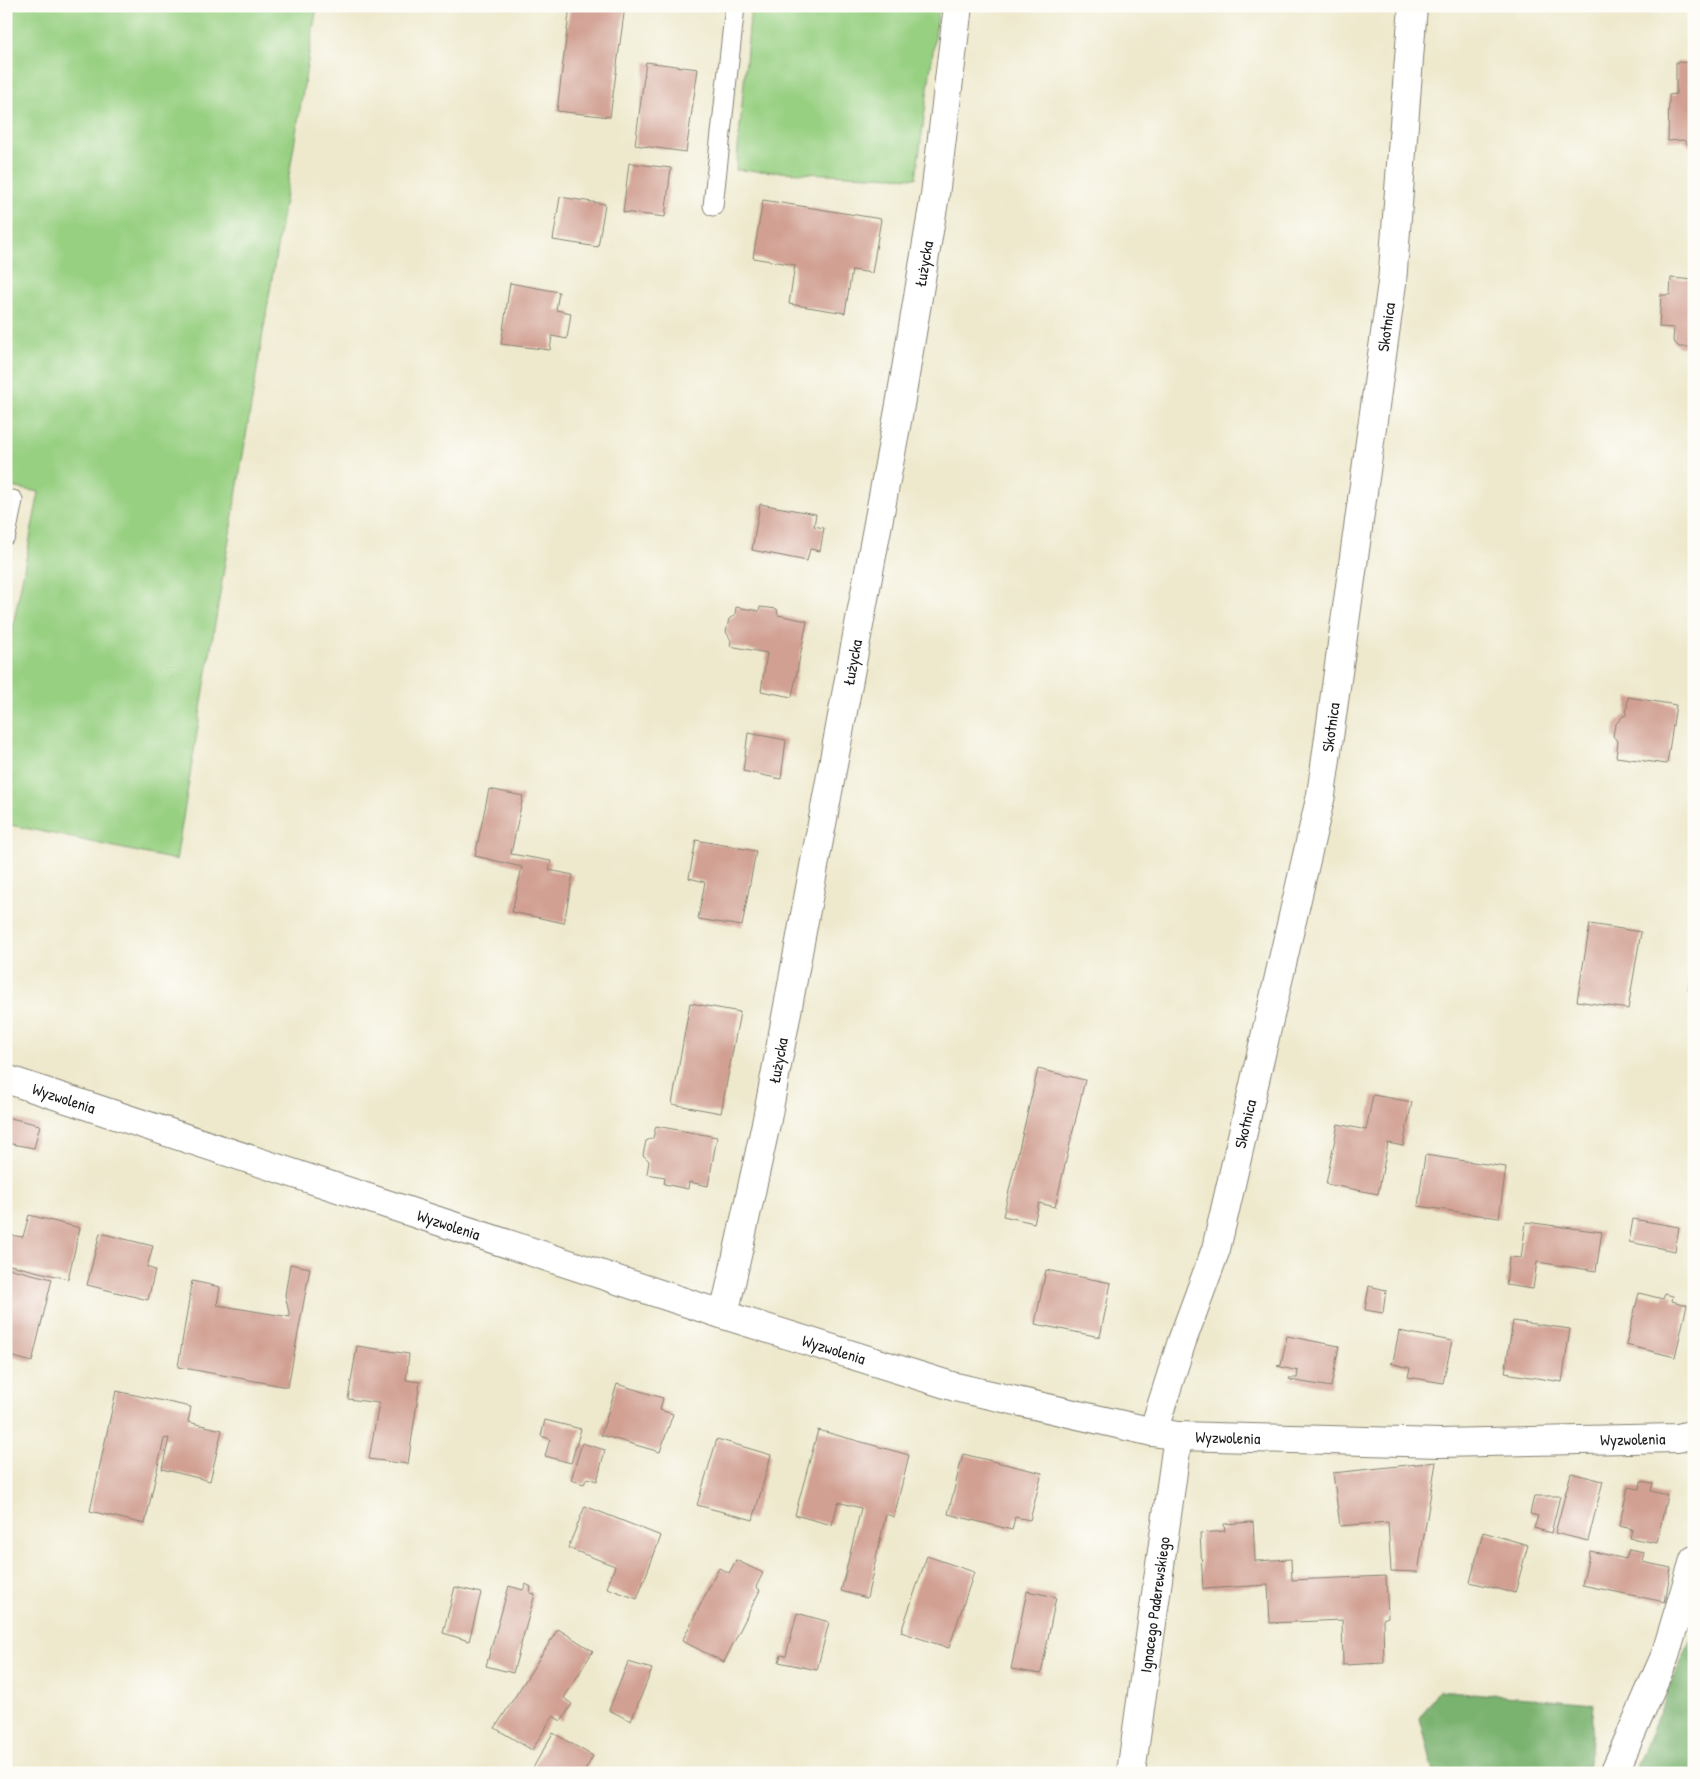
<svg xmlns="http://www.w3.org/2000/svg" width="1700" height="1779" font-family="'Patrick Hand',sans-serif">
<rect width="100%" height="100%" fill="#fdfcf7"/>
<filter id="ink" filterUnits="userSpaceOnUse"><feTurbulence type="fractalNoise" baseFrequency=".02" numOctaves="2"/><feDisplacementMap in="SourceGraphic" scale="10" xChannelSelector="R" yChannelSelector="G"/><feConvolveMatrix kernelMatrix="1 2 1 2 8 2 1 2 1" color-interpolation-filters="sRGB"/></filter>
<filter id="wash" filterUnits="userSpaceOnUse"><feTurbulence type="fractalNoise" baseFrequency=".0096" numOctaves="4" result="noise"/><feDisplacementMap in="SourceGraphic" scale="20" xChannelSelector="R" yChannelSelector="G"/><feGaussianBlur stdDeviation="1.12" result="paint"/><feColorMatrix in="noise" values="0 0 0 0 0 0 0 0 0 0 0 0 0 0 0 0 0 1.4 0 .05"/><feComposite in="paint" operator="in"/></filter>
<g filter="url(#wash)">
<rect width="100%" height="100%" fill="#eee9cd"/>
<path fill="#98d082" stroke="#5a764f" d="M6,6H317L176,860L6,824V662L39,492L6,486Z
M751,6H939L916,178L736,170Z"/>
<path fill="#7ab270" stroke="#4b6746" d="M1694,1631V1773H1634Z
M1439,1690L1594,1704L1588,1773H1434L1420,1718Z"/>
<g id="blocks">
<path fill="#d1a093" d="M570,6H625L610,117L557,111Z
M646,62L698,69L686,152L635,145Z
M1676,62L1694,63V147H1690L1684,140L1668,141L1669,95L1676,94Z
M629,163L671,168L665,217L623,212Z
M560,197L605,204L598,247L553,240Z
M763,200L881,219L872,273L852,270L845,313L789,304L795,265L753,258Z
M1671,278L1694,280V342L1688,347H1679L1673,341L1674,328L1659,327L1661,295H1670Z
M510,283L559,292L556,310L571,313L567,339L552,336L550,350L501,344Z
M760,504L816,514L814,526L824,528L820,551L810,549L807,561L752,550Z
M736,607L759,611L760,607L777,609L778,615L807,621L792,697L761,691L767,653L730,646L731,640L726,632L729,619L735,615Z
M1628,697L1676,705L1667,764L1616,757L1618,742L1613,736L1615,725L1623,716L1626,715Z
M748,733L786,740L781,779L743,771Z
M489,789L523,796L511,854L551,861L549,870L573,875L564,923L512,912L522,867L475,856Z
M696,840L756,851L742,926L698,919L705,882L689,878Z
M1590,924L1641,932L1628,1009L1577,1001Z
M1693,960H1694V991L1688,990Z
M690,1003L740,1012L721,1113L672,1104Z
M1038,1069L1085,1080L1055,1207L1039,1203L1034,1223L1003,1216Z
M1373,1095L1412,1102L1403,1146L1388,1143L1378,1194L1326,1184L1338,1124L1366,1130Z
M6,1117L40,1125L34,1148L6,1143Z
M656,1126L717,1137L708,1186L689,1182L688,1189L664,1184L665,1177L647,1174L649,1161L643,1155L646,1141L653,1138Z
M1425,1155L1506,1167L1499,1218L1418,1206Z
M29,1215L80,1228L68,1279L6,1264V1250L9,1235L23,1237Z
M1633,1219L1679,1227L1675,1251L1629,1242Z
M1526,1222L1602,1232L1596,1271L1537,1262L1533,1289L1506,1285L1509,1257L1521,1258Z
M100,1233L153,1246L147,1267L155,1270L148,1300L87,1285Z
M290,1264L310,1268L288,1387L178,1367L192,1281L220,1287L217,1305L290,1317L285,1295Z
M8,1268L52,1279L32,1362L6,1355V1277Z
M1046,1270L1111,1283L1100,1337L1035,1324Z
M1369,1286L1386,1290L1383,1313L1365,1310Z
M1639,1293L1663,1299L1665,1294L1673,1296L1672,1301L1687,1305L1675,1357L1626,1345Z
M1513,1321L1570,1329L1562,1382L1505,1373Z
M1399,1331L1452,1341L1443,1383L1408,1377L1410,1368L1390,1363L1393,1362Z
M1287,1336L1339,1346L1331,1387L1290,1380L1289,1378H1297L1298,1371L1277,1366L1281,1365Z
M357,1346L409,1354L406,1380L420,1382L408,1464L369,1459L379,1403L348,1399Z
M617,1384L663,1398L660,1410L673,1414L660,1452L601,1435Z
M116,1391L191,1407L188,1422L222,1430L210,1481L162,1469L169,1438L164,1439L145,1524L90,1511Z
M545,1420L581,1429L571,1463L545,1456L550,1439L541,1436Z
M818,1430L909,1455L894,1517L886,1514L867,1598L841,1591L861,1508L838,1502L832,1525L795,1515Z
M717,1439L771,1455L753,1520L697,1505Z
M582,1443L605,1450L597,1481L587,1478L584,1484L571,1480Z
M963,1454L1042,1473L1030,1520L1015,1517L1012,1530L948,1514Z
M1436,1462L1418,1572L1391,1571L1388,1522L1340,1526L1333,1473Z
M1571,1473L1603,1481L1588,1541L1555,1533Z
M1641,1481L1653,1483L1651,1491L1667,1495L1657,1543L1630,1538L1632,1529L1619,1526L1628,1487L1640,1489Z
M1534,1496H1560L1551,1533L1534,1528L1538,1516L1530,1514Z
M585,1506L661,1536L637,1599L607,1588L615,1566L568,1548Z
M1253,1522L1255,1561L1291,1559L1292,1580L1386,1576L1388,1617L1383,1619L1384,1663L1343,1665L1342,1620L1270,1623L1268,1585L1203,1589L1200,1533L1225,1531L1224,1524Z
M1483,1532L1528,1545L1515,1593L1470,1582Z
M1629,1549L1644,1552L1642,1562L1671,1568L1665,1602L1582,1585L1590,1551L1626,1559Z
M927,1556L974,1572L949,1648L901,1632Z
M736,1560L763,1573L756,1587L760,1590L724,1662L682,1641L719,1568L729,1573Z
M526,1584L531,1587L530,1593L535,1594L513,1673L486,1666L509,1586L523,1590Z
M455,1587L481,1593L469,1641L443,1633Z
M1027,1591L1056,1597L1041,1674L1011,1669Z
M797,1613L829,1622L817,1670L779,1662L781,1655L786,1656Z
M558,1629L593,1651L564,1698L572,1704L561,1721L553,1716L532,1750L495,1728Z
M628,1662L652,1669L631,1721L609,1710Z
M553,1733L593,1756L584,1773H530Z"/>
</g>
</g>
<g filter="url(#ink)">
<use href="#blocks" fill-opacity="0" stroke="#858274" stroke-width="1"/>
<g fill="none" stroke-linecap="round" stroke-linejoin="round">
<defs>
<path id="lane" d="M713,206L735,6
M6,535L13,500"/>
<g id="street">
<path id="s1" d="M6,1079L724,1315L955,1387L1153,1432L1178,1436L1440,1443L1678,1438L1694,1434"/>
<path id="s2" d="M724,1315L767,1119L900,405L935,195L958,6"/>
<path id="s3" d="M1153,1432L1182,1341L1216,1249L1321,795L1392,283L1413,6"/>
<path id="s4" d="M1131,1773L1178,1436"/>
<path d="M1614,1773L1665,1656L1694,1560"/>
</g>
</defs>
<use href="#lane" stroke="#858274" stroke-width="21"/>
<use href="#street" stroke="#858274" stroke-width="30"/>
<use href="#lane" stroke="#fff" stroke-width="19"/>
<use href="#street" stroke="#fff" stroke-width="28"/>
</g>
</g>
<g text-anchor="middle" stroke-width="4" stroke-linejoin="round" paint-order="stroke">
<g font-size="16" fill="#1c1c1c" stroke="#fdfcf7">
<text dy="6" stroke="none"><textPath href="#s2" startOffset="1070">Łużycka</textPath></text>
<text dy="6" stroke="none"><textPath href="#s3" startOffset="1132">Skotnica</textPath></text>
<text dy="6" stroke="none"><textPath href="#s2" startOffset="665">Łużycka</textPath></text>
<text dy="6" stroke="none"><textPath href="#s3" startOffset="728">Skotnica</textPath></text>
<text dy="6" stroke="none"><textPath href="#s2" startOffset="260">Łużycka</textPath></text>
<text dy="6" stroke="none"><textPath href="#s1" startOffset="61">Wyzwolenia</textPath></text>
<text dy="6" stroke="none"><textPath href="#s3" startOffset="322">Skotnica</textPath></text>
<text dy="6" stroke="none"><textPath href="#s1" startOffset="466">Wyzwolenia</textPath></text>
<text dy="6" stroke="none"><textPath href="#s1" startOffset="871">Wyzwolenia</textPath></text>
<text dy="6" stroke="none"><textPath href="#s1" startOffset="1276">Wyzwolenia</textPath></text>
<text dy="6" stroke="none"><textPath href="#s1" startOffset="1681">Wyzwolenia</textPath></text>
<text dy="6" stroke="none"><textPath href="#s4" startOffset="170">Ignacego Paderewskiego</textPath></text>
</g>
</g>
<rect width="1700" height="1779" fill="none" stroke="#fdfcf7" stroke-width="25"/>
</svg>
